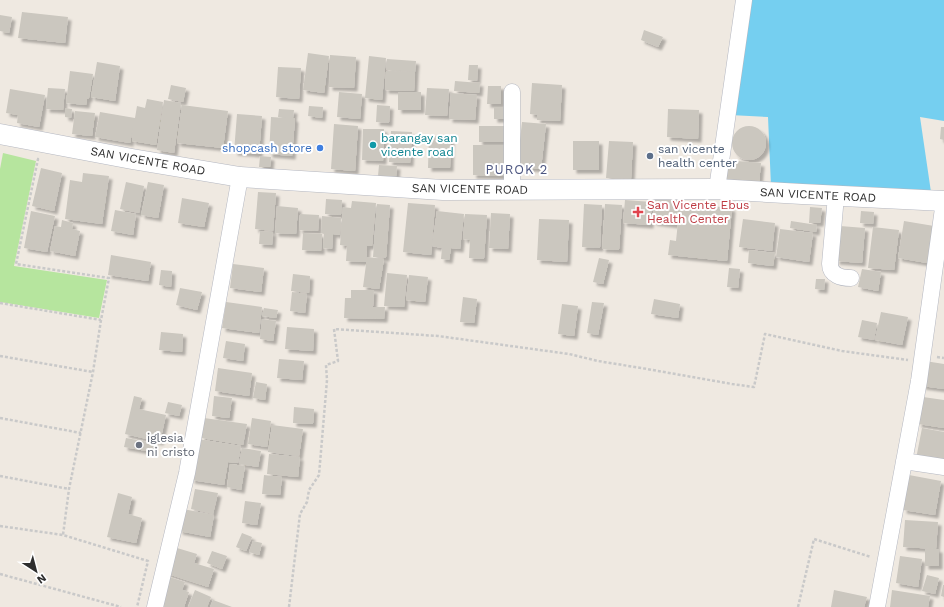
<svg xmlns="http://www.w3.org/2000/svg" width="944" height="607" font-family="'Work Sans',sans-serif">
<defs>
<filter id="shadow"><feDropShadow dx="3.5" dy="3.5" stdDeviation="1" flood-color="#0004"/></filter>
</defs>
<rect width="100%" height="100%" fill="#efe9e1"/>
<path fill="#b6e59e" d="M3,153L36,161L14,266L107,280L99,318L0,302V169Z"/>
<path fill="#75cff0" d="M747,0H944V121L920,117L932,199L771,186L768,117L730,115Z"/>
<path fill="#cbc7bf" filter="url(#shadow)" d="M22,12L68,17L65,43L18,38Z
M0,15L12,17L9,33L0,31Z
M644,30L663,37L658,47L641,40Z
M308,53L329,56L324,93L303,90Z
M330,55L356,57L354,88L329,87Z
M369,56L386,58L382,100L365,98Z
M387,59L416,61L415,72L386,70Z
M97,62L120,66L115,101L91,97Z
M469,65H478L477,81L468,80Z
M278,67L301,68L299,99L276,97Z
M70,71L93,74L89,98L87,99L86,105L66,103Z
M386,71L415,72L414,91L385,90Z
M455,81L480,83L479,93L454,91Z
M532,83L562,85L560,121L537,120V115L530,114Z
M171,85L186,88L183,102L168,99Z
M488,86H501V104H487Z
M48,88L65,89L63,110L46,109Z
M427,88L449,89L447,116L425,115Z
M10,89L45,95L39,127L17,123L18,115L6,113Z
M339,92L362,94L360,119L337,117Z
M398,92H421V110H398Z
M451,93L477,95L475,120L449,119Z
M147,99L163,102L156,145L132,141L133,128L130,143L95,137L100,112L135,118L137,106L145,108Z
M164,100L181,103L174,153L157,150Z
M182,105L228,111L223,148L177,143Z
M377,105L390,106L389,123L376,122Z
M309,106L323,107L322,118L308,116Z
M494,107H507V119H494Z
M65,108L72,109L71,118L65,117Z
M279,109L294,110L293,118L295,119L292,156L269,154L271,117L286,118L278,117Z
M668,109L699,110L698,139L667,137Z
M75,111L95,113L92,136L72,134Z
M237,114L262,116L259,154L234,152Z
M522,122L546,124L541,169L517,167Z
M334,124L358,126L355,171L331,169Z
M479,126H506V142H479Z
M732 143a17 17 0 1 1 34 0a17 17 0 1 1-34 0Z
M941,127H944V140L940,139Z
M363,129H384L383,161L362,160Z
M391,131L412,132L410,163L389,162Z
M429,136L451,137L450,168H428Z
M573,141H599V170H573Z
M609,141L633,142L631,179L606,178Z
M473,145H504V176L473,175Z
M260,156L271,157L270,167H259Z
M725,160L761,163L759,183L723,179Z
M379,165L397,166L396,177L378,176Z
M41,168L62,173L54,211L32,206Z
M83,173L109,176L102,224L65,219L70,180L82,182Z
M126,182L144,186L139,213L120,209Z
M148,182L164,185L158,218L141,215Z
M258,192L276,193L273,231L255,229Z
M182,198L209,203L204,227L178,223Z
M655,198L679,200L677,225L653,222Z
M326,199L342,200L341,215L325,214Z
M625,200L652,202L650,225L623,223Z
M352,201L376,203L372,246H367L366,262L346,261L347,246L340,245L343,207L351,208Z
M408,203L435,205L431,255L403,252Z
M680,203L732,208L727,261L668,255L670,240L676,241Z
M377,204L390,205L386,258L373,257Z
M584,204L602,205L600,248L582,247Z
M605,204L622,205L619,250L602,249Z
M277,206L298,208L296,234L275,233Z
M810,207L822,208L820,223H809Z
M115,210L136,214L133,235L111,231Z
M31,211L55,216L47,252L24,248Z
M437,211L464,214L460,249L451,248L449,260L441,259L442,248L432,246Z
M861,211L874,212L873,224L860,223Z
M491,213L510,214L508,249L489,248Z
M300,214L319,215L318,231L299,230Z
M465,214L487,215L484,259L469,258L470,240L463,239Z
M322,216L341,218L340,235L333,234L332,249L323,248L324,234L321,233Z
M539,219L569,220L567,262L537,260Z
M743,219L775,223L772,251L739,247Z
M62,220L73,223L72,229L80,231L75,256L50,251L55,226L61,227Z
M791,221L817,225L816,232L790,228Z
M904,221L934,226L927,263L898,258Z
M840,226L865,228L862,263L836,261Z
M873,227L899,230L894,270L868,268Z
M780,229L813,233L809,262L776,257Z
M260,231L273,232L272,245L259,244Z
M303,233L322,234L321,251L302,250Z
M749,250L775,253L773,266L748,263Z
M111,255L151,262L148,281L108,275Z
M367,257L384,259L379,289L363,287Z
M599,258L609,260L603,284L593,282Z
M233,264L264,268L261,292L230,288Z
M729,268L740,269L738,288L727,287Z
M862,269L881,272L878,291L858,287Z
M161,270L172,271L171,287L159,285Z
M387,273L407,275L404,307L384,306Z
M293,274L310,276L309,293L291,291Z
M409,275L428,277L425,302L406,300Z
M816,279H825L824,290L815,289Z
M180,288L202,292L197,310L176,305Z
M351,290H374L373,307H385L384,319L344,318L345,298H351Z
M292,292L307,294L305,313L290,311Z
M463,297L477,299L474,323L460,322Z
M654,299L680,304L678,318L651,314Z
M226,302L262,307L259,333L222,328Z
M592,302L604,303L598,335L587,333Z
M562,304L578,306L574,336L558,334Z
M264,308L278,310L276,318L262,316Z
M881,312L908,317L902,345L875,340Z
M262,319L276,321L273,341L260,339Z
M862,320L877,323L874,340L858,337Z
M287,327L314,329L313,351L285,349Z
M161,332L183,334L182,352L159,350Z
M226,341L245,344L243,361L223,358Z
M279,359L304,361L302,380L277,378Z
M925,361L944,364V389L922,386Z
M218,368L252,373L249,396L215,391Z
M256,382L267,384L265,400L253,398Z
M134,396L142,398L139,409L166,415L160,442L125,434Z
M214,396L232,398L229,418L212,416Z
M923,397L944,400V428L918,424Z
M168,402L182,405L179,416L165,413Z
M294,407L314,409L313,424L293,423Z
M204,418L247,424L243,445L201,438Z
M252,418L271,421L267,447L248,444Z
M272,425L303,429L299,456L268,452Z
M922,428L944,432V465L916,459Z
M126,438L154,443L152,452L124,447Z
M198,439L241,446L238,463L228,462L224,485L191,480Z
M242,448L261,451L258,467L239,464Z
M269,454L300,457L298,477L267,474Z
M230,464L245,466L241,490L227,487Z
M264,475L282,477L280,495L262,494Z
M909,475L941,481L935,515L903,510Z
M195,489L218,493L213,514L191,509Z
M118,493L132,497L128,514L142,518L136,543L107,537Z
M245,501L261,503L257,525L242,523Z
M183,509L214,515L210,537L179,531Z
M905,520L938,522L936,549L903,547Z
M242,533L252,537L246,551L236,547Z
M253,541L262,543L259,555L249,552Z
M177,548L197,554L194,563L214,569L208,587L165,573Z
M925,549H939V566H925Z
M212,551L227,556L222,569L207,563Z
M900,556L922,559L918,587L896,583Z
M927,575L939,578L935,594L922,591Z
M166,576L185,582L182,590L189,592L184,607H166L156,604Z
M943,585H944V597L941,596Z
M195,590L211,597L207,607H188Z
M834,590L867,597L864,607H831Z
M892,590L930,596L928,607H890Z
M213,600L232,607H210Z"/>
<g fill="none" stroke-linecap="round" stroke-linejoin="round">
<defs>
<path id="minor" d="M717,189L744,0
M512,190V92
M836,196L830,264C830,275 841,278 851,278
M904,461L944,467
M155,607L187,473L240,177
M877,607L919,381L944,201"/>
<path id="tertiary" d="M0,134L132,159L240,177L443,190L717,189L802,194L944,201"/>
</defs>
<use href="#minor" stroke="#b4b7c1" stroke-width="17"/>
<use href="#tertiary" stroke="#b4b7c1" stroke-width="21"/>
<path stroke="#c9c9c9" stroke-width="2.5" stroke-dasharray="3 2" stroke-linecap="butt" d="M37,159H38L16,264L109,278L101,320L93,372L69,489L63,535L148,561L137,607
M0,303L101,320
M0,356L93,372
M937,357L944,358
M0,418L81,433
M0,476L69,489
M0,526L63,535
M0,574L121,607
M289,607L300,514L307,502L309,490L319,475L327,380L326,365L338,361L334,329L438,336L569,354L598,361L647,369L732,384L754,387L765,334L842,351L908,360
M798,607L814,539L871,557"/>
<use href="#minor" stroke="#fff" stroke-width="16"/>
<use href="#tertiary" stroke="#fff" stroke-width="20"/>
</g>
<circle fill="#0f9aa8" stroke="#fff" stroke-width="1.5" cx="373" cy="145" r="4"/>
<circle fill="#3f7fe0" stroke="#fff" stroke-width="1.5" cx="320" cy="148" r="4"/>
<circle fill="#5c6f8a" stroke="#fff" stroke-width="1.5" cx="650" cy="156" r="4"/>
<path fill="#e0444e" stroke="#fff" stroke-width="1.5" d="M636 206h4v4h4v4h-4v4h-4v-4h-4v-4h4z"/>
<circle fill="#6b7280" stroke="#fff" stroke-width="1.5" cx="139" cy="445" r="4"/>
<g text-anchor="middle" stroke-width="4" stroke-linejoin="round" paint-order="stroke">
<g font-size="12" fill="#0d838f" stroke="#fff" text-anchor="start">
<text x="381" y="142">barangay san<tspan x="381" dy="14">vicente road</tspan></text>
</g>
<g font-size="12" fill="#366cbe" stroke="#fff" text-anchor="end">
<text x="312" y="152">shopcash store</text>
</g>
<g font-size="12" fill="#4e5e75" stroke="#fff" text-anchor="start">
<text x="658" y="153">san vicente<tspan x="658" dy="14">health center</tspan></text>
</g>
<g font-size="12" fill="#2e2e2e" stroke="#fff">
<text transform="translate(148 161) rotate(10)" y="4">SAN VICENTE ROAD</text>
<text transform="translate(470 189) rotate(1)" y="4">SAN VICENTE ROAD</text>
<text transform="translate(818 195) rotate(3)" y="4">SAN VICENTE ROAD</text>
</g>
<g font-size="12" fill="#be3a42" stroke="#fff" text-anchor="start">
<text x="647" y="209">San Vicente Ebus<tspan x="647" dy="14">Health Center</tspan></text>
</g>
<g font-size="12" fill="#5b616d" stroke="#fff" text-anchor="start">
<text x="147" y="442">iglesia<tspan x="147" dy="14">ni cristo</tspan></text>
</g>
<g font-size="13" letter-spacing="1" fill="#4d5680" stroke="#fff">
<text x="517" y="174">PUROK 2</text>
</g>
</g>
<g transform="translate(36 571) rotate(144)" stroke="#ffffff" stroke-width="3" paint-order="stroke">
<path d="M0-3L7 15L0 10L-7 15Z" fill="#2e2e2e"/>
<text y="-6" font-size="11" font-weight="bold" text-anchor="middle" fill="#2e2e2e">N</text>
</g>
</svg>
